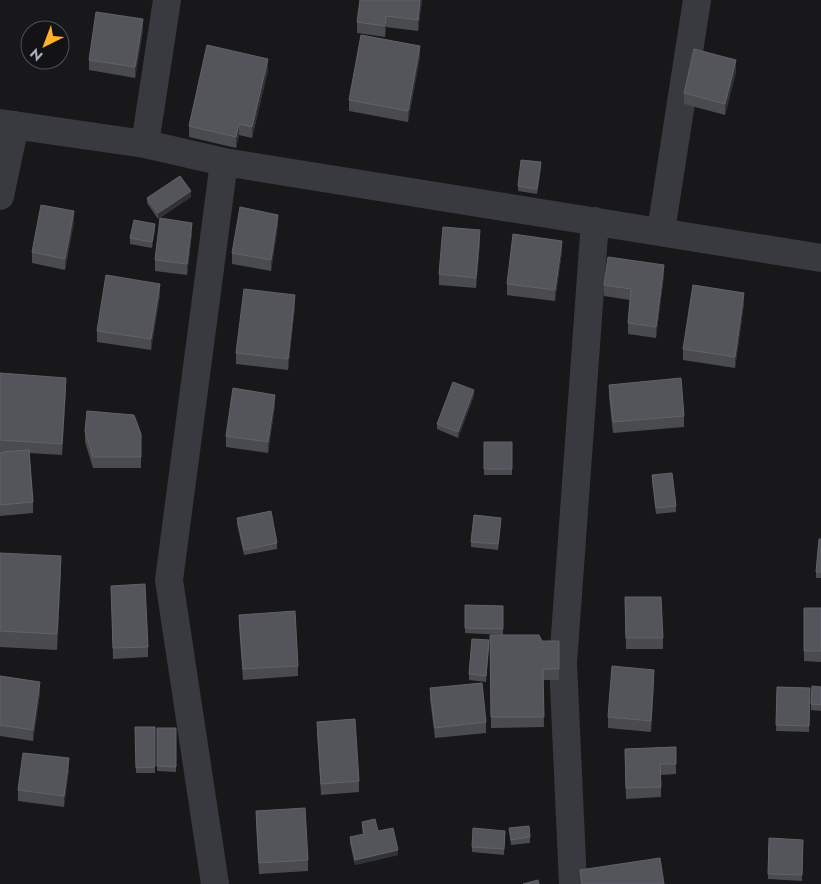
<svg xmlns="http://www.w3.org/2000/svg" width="821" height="884" font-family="Jost,sans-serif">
<rect width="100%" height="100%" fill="#18181a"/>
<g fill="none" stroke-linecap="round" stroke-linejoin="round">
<path stroke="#393a40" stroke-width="28" d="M0,123L145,144L224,162L821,258
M145,144L167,0
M0,196L15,125
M661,231L697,0
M215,884L169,580L224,162
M573,884L563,663L595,221"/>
</g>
<path fill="#494b4f" d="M360,0H422L418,31L386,27L385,37L357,33V22Z
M143,30L135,78L89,70V60Z
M420,57L408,122L349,111V100Z
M268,70L252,138L239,135L236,148L189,137V126Z
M736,71L725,115L684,104V93Z
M541,168L537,194L518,191V186Z
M191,197L158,219L147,203V198Z
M74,222L65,270L32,263V252Z
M278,225L271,271L232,264V253Z
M155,229L152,248L130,244V238Z
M192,233L187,275L155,271V260Z
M480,241L476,288L439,285V274Z
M562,252L555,301L507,295V284Z
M664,275L656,338L628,334V323L630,300L604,296V285Z
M160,295L151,350L97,342V331Z
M744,304L735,368L683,360V349Z
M295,306L288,370L236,364V353Z
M0,373L66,389L62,455L29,453L33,502V513L0,516V452H5L0,451Z
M609,385L684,416V427L613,433L609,396Z
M474,396L458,438L437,429V424Z
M275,406L268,453L226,447V436Z
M85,431L141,434V468H93L85,442Z
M484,442H512V475H484Z
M652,475L676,506V512L656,514L652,481Z
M237,518L277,543V549L244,555L237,524Z
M501,524L498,550L471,547V542Z
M821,539V578H816V572Z
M0,553L61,572L57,650L0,647Z
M111,586L148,647V657L113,659Z
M625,597L663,638V649H626Z
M465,605L503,606V635L465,633Z
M804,608H821V662L804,661Z
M239,615L298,666V676L243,680L239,626Z
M490,635L542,641H559V680H543L544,727L491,728Z
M489,646L486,682L469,680V674Z
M0,676L40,693L33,741L0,736Z
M654,681L651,732L608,728V717Z
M777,687L810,688L809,732L776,731Z
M821,687V711L811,710V704Z
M430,688L486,722V733L435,738L430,699Z
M317,722L359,781V792L321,795L317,733Z
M135,727H155V773H136Z
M157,728H176V772L157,771Z
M676,747V774L661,775V797L626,799L625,749Z
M69,769L64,807L18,801V790Z
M256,811L308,860V871L259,874L256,822Z
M362,822L398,855L355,865L350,843V837L363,834L362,828Z
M509,828L530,837V843L511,845Z
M505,831L504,855L472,852V847Z
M769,838L803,840L802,881L768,879Z
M580,870L664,884H581Z"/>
<path fill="#313235" d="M420,0H422L418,31V20Z
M386,16V27L385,37V26Z
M143,19V30L135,78V67Z
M420,46V57L408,122V111Z
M268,59V70L252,138V127Z
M736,60V71L725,115V104Z
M239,124V135L236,148V137Z
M541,162V168L537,194V189Z
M191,191V197L158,219V213Z
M74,211V222L65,270V259Z
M278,215V225L271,271V260Z
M192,223V233L187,275V264Z
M155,224V229L152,248V242Z
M480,230V241L476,288V278Z
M562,241V252L555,301V290Z
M664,265V275L656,338V327Z
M160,284V295L151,350V339Z
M744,293V304L735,368V357Z
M295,295V306L288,370V359Z
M66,378V389L62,455V444Z
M474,390V396L458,438V432Z
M275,395V406L268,453V442Z
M501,518V524L498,550V544Z
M61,556V572L57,650V634Z
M654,670V681L651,732V721Z
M40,682V693L33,741V730Z
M69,758V769L64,807V796Z
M398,850V855L355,865V860Z"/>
<path fill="#54555b" stroke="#61636a" d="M360,0H420L418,20L386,16L385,26L357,22Z
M96,12L143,19L135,67L89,60Z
M361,35L420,46L408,111L349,100Z
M207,45L268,59L252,127L239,124L236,137L189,126Z
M694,49L736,60L725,104L684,93Z
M521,160L541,162L537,189L518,186Z
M180,176L191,191L158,213L147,198Z
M41,205L74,211L65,259L32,252Z
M240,207L278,215L271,260L232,253Z
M160,218L192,223L187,264L155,260Z
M134,220L155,224L152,242L130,238Z
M443,227L480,230L476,278L439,274Z
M513,234L562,241L555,290L507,284Z
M608,257L664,265L656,327L628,323L631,289L604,285Z
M106,275L160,284L151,339L97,331Z
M693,285L744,293L735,357L683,349Z
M244,289L295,295L288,359L236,353Z
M0,373L66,378L62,444L0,440Z
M681,378L684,416L613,422L609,385Z
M453,382L474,390L458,432L437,424Z
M233,388L275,395L268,442L226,436Z
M87,411L134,415L141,434V457H93L85,431Z
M484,442H512V469H484Z
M29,450L33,502L0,505V452Z
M672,473L676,506L656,508L652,475Z
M271,511L277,543L244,550L237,518Z
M474,515L501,518L498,544L471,542Z
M819,539H821V572H816Z
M0,553L61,556L57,634L0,631Z
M145,584L148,647L113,648L111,586Z
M625,597H661L663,638H626Z
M465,605L503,606V629L465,628Z
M804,608H821V651H804Z
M295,611L298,666L243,669L239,615Z
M490,635H539L542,641H559V669H543L544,717H491Z
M472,639L489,640L486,676L469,674Z
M612,666L654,670L651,721L608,717Z
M0,676L40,682L33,730L0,725Z
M482,683L486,722L435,728L430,688Z
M812,686L821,687V705L811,704Z
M777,687L810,688L809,726L776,725Z
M355,719L359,781L321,784L317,722Z
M135,727H155V767L136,768Z
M157,728H176V767L157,766Z
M676,747V764H660L661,787L626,788L625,749Z
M23,753L69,758L64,796L18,790Z
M305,808L308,860L259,863L256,811Z
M375,819L378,831L393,828L398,850L355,860L350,837L364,834L362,822Z
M529,826L530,837L511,840L509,828Z
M473,828L505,831L504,849L472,847Z
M769,838L803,840L802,875L768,874Z
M660,858L664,884H582L580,870Z
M538,880L539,884H523Z"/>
<g transform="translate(45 45) rotate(222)"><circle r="24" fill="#131315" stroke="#4f5157"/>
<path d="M0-4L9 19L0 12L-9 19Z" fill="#ffb12b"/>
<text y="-8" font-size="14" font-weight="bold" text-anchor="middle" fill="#a9afbb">N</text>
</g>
</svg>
